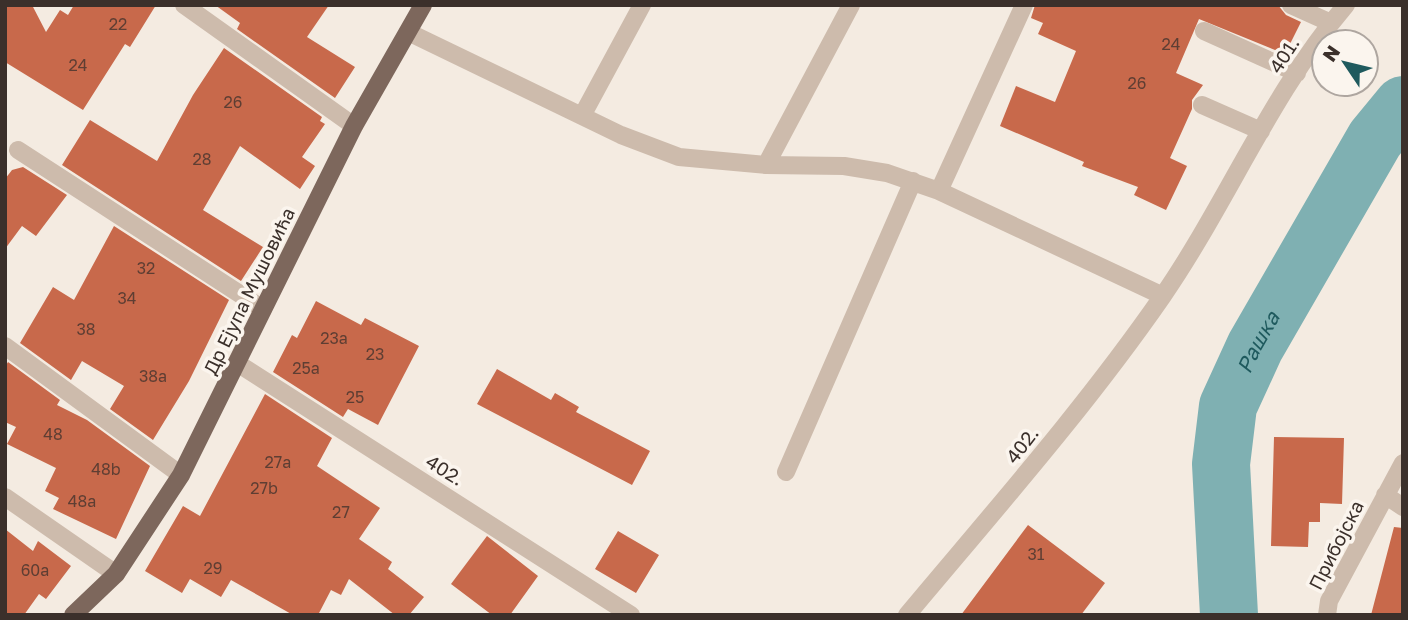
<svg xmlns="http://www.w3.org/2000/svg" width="1408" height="620" font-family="'Golos Text',sans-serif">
<rect width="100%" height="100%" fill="#f4ebe1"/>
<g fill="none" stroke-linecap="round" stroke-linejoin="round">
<path stroke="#7fb0b2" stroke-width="58" id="s1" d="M1229,615L1221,464L1228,406L1255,347L1375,139L1403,105"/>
</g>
<path fill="#c8694b" d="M5,5H32L46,32L60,10L68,15L74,5H156L130,47L125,44L83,110L5,62Z
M215,5H329L307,37L355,67L335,98L237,29L240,23Z
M1035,5H1278L1286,15L1301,22L1285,54L1199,19L1176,73L1203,85L1192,100V109L1170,158L1187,166L1166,210L1134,195L1138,187L1082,166L1084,162L1000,126L1016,86L1055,102L1076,51L1038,34L1043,23L1031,18Z
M224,48L322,117L320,121L325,124L302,157L315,166L300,189L240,146L203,210L263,247L241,281L62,165L90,120L157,161L193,95Z
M23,167L67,195L36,236L22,226L5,249V179L12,170Z
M114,226L229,300L189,381L153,440L110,409L124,386L82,361L71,380L20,343L53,287L74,300Z
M316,301L361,325L365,318L419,346L378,425L348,409L343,417L273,372L292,335L297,338Z
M8,362L60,400L57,405L87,420L150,466L116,539L53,509L59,498L45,491L56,468L7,444L16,427L5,422V367Z
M497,369L551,400L555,393L579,407L576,412L650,451L632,485L477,404Z
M265,394L332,438L317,466L380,508L359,539L392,562L388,569L424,597L409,615H395L349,579L341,595L331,590L318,615H293L231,580L221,597L190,579L182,593L145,571L183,506L200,516Z
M1274,437L1344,438L1342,504L1320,503V522H1309L1308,547L1271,546Z
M1028,525L1105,583L1081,615H961Z
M1394,527L1403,528V615H1371Z
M5,529L33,551L38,541L71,566L46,599L39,594L24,615H5Z
M618,531L659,555L636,593L595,569Z
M487,536L538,576L510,615H492L451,584Z"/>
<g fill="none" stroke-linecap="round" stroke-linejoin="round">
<path stroke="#cdbbac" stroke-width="18" d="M184,5L354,126
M1291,5L1331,23
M1204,31L1297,73
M408,32L621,135L679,157L766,165L844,166L887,173L939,191L1163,296
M1202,105L1261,131
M582,116L642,5
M18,150L263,309
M766,165L851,5
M939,191L1024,5
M5,346L181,475
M237,363L631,615
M786,472L913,181
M1385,495L1403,507
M5,497L116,574
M907,615C994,511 1085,408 1162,297C1227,203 1271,93 1346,5
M1327,615L1329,601L1403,463"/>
<path stroke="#7d675c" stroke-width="18" d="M73,615L116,574L181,475L354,126L423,5"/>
</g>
<g text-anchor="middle" stroke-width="7" stroke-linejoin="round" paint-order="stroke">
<g font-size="16" fill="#5e3e33">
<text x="118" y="30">22</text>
<text x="1171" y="50">24</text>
<text x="78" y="71">24</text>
<text x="1137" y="89">26</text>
<text x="233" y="108">26</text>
<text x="202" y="165">28</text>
<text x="146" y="274">32</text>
<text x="127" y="304">34</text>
<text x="86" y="335">38</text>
<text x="334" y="344">23a</text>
<text x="375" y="360">23</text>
<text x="306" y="374">25a</text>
<text x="153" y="382">38a</text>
<text x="355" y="403">25</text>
<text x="53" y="440">48</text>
<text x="278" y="468">27a</text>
<text x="106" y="475">48b</text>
<text x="264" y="494">27b</text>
<text x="82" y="507">48a</text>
<text x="341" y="518">27</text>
<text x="1036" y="560">31</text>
<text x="213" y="574">29</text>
<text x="35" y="576">60a</text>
</g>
<g font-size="19" fill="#3b302b" stroke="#fbf5ee">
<text transform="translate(1284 55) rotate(-57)" y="7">401.</text>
<text transform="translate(249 291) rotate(-64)" y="7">Др Ејупа Мушовића</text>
<text transform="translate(1022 445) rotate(-52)" y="7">402.</text>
<text transform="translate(445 470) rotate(32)" y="7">402.</text>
<text transform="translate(1336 545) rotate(-63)" y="7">Прибојска</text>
</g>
<g font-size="21" font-style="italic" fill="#1f5a5e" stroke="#fbf5ee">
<text dy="7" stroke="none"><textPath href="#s1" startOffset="280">Рашка</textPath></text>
</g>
</g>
<rect width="1408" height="620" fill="none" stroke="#3b302b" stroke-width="14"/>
<g transform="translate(1345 63) rotate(305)"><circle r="33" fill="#fbf5ee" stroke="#aea6a0" stroke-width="2"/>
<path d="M0-5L12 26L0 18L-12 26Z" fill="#1f5a5e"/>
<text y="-10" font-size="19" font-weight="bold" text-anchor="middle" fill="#3b302b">N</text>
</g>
</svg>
